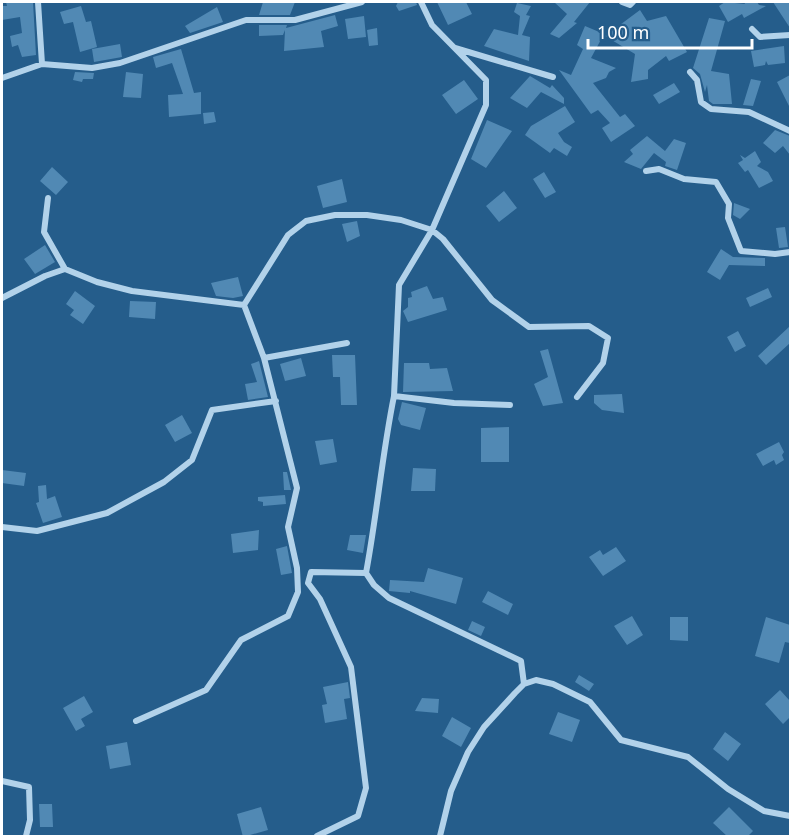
<svg xmlns="http://www.w3.org/2000/svg" width="792" height="838" font-family="'Noto Sans',sans-serif">
<rect width="100%" height="100%" fill="#255d8b"/>
<path fill="#5189b4" d="M6,2H33L36,55L22,57L18,45L12,47L10,36L22,33L20,17L2,20V6H7Z
M263,2H295L290,15H259Z
M398,2H416L417,5L399,11L396,6Z
M437,2H466L472,14L448,25Z
M554,2H590L574,22L577,23L559,38L550,34L567,14Z
M725,2L745,4L744,2H757L759,5L766,6L744,18L742,14L728,22L719,6Z
M773,2H790V28Z
M517,3L531,6L526,15L530,16L522,35L530,37L529,61L484,46L494,29L518,35L520,16L514,12Z
M81,6L86,22L91,21L97,47L80,52L73,22L64,24L60,12Z
M217,7L223,22L190,33L185,26Z
M640,10L647,21L666,16L687,52L669,61L666,56L648,70V79L631,82L635,54L605,36Z
M335,15L338,26L321,31L324,47L284,51L285,30L283,35L259,36V25H287L286,28Z
M364,16L366,37L348,39L345,19Z
M709,18L725,21L711,71L729,74L732,104H713L709,101L707,85L705,92L700,74L693,68Z
M585,26L604,34L591,58L616,68L609,72L606,78L593,83L620,117L625,114L635,126L611,142L602,128L610,123L598,110L591,114L559,70L571,75L583,49L577,45Z
M377,28L378,45L369,46L367,30Z
M120,44L122,57L94,62L92,49Z
M784,46L785,63L768,65L766,61L765,65L754,67L751,51Z
M181,49L194,93L201,92V114L169,117L168,95L183,94L172,63L156,68L153,57Z
M75,72L94,73L93,79H83L82,82L73,80Z
M126,72L143,74L141,98L123,97Z
M790,75V108L777,82Z
M530,76L550,88L552,85L564,98V104L541,92L527,108L510,98Z
M751,79L761,81L753,106L743,105Z
M464,80L478,99L456,114L442,95Z
M674,83L680,92L659,104L653,95Z
M565,106L575,122L558,133L564,142L572,147L567,156L554,148L550,153L525,135L531,126Z
M214,112L216,122L204,124L203,113Z
M487,120L512,131L486,168L471,159Z
M775,130L790,136V155L783,146L775,153L763,143Z
M647,136L665,151L674,139L686,143L677,170L665,166L666,162L654,153L641,169L624,162L633,154L630,150Z
M755,151L761,162L757,166L768,172L773,181L759,188L748,170L745,172L738,163L743,160L740,155L745,158Z
M52,167L68,182L56,195L40,181Z
M544,172L556,192L545,198L533,179Z
M342,179L347,202L323,208L317,186Z
M504,191L517,208L499,222L486,206Z
M734,203L750,209L740,219L733,215Z
M357,221L360,236L347,242L342,224Z
M785,227L788,247L779,248L776,228Z
M45,245L55,262L35,274L24,259Z
M721,249L733,257L765,258V266L729,265L720,280L707,272Z
M238,277L243,296L233,298L216,296L211,283Z
M427,286L433,299L443,297L447,310L408,322L403,311L408,307V298L412,297L411,292Z
M768,288L772,297L750,307L746,298Z
M75,291L95,306L83,324L70,315L74,310L66,304Z
M130,301L156,302L155,319L129,317Z
M790,326V343L766,365L758,356Z
M738,331L746,346L735,352L727,337Z
M548,349L563,403L543,406L534,384L548,377L540,351Z
M332,355H355L357,405H341L340,377H333Z
M301,358L306,376L285,381L280,364Z
M259,361L268,397L248,400L245,384L257,382L251,364Z
M404,363H429L430,369L447,368L453,391L403,392Z
M622,394L624,413L602,410L594,403V395Z
M402,402L426,408L420,430L401,425L398,419Z
M182,415L192,433L175,442L165,425Z
M509,427V462H481V428Z
M333,439L337,462L320,465L315,441Z
M779,442L784,452L782,455L784,460L776,465L774,460L763,466L756,454Z
M413,468L436,469L435,491H411Z
M2,470L26,473L24,486L2,483Z
M283,472H287L291,490H284Z
M46,485L47,499L55,496L62,517L43,523L36,503L39,502L38,486Z
M285,495L286,504L263,506V502L258,501V497Z
M259,530L258,550L233,553L231,534Z
M350,535H366L363,553L347,550Z
M287,546L292,573L281,575L276,549Z
M616,547L626,561L603,576L589,557L600,550L603,555Z
M428,568L463,578L456,604L410,591V593L389,591L390,580L424,582Z
M488,591L513,604L508,615L482,602Z
M632,616L643,635L627,645L614,626Z
M670,617H688V641L670,640Z
M766,617L790,625V643L785,642L779,663L755,656Z
M472,621L485,627L481,636L468,630Z
M579,675L594,684L589,691L575,682Z
M348,682L350,698L344,699L347,719L325,723L322,705L327,704L323,687Z
M780,690L790,701V717L783,724L765,704Z
M84,696L93,712L81,719L85,726L76,731L63,708Z
M422,698L439,699L438,713L415,711Z
M558,712L580,720L572,742L549,734Z
M452,717L471,728L461,747L442,736Z
M725,732L741,744L728,761L713,749Z
M127,742L131,765L110,769L106,746Z
M39,804H52L53,827H40Z
M261,807L268,830L243,837L237,814Z
M729,807L753,831L747,837H728L713,823Z"/>
<g fill="none" stroke-linecap="round" stroke-linejoin="round">
<path stroke="#b2d2ea" stroke-width="6" d="M38,2L42,64
M421,2L432,25L486,80V105L432,230L399,285L394,396L454,403L510,405
M622,2L630,5L633,2
M752,29L760,37L790,35
M455,48L553,77
M690,72L697,80L701,102L711,109L749,112L790,131
M2,78L42,64L92,68L120,63L246,20H295L362,2
M646,171L659,169L684,179L716,182L729,204L728,218L741,251L775,254L790,252
M48,198L44,232L65,269
M2,298L45,276L65,269L97,282L132,291L244,305
M244,305L288,235L306,221L335,215H367L401,220L432,230L443,239L492,300L529,327L589,326L608,338L603,363L577,397
M264,358L347,343
M394,396C382,455 377,514 366,573L374,585L389,598L521,661L524,684
M2,527L37,531L107,513L164,482L192,460L212,410L276,401
M136,721L206,690L241,640L288,616L298,592L297,568L288,527L297,488L264,358L244,305
M2,781L29,787L30,820L26,836
M317,836L358,816L366,788L351,667L320,599L308,583L311,572L366,573
M440,836L451,791L468,752L484,727L515,693L524,684L536,680L553,684L590,702L621,740L688,757L728,789L764,811L790,816"/>
</g>
<rect width="792" height="838" fill="none" stroke="#ffffff" stroke-width="6"/>
<path d="M588 39v9h164v-9" fill="none" stroke="#ffffff" stroke-width="3"/>
<text x="597" y="39" font-size="18" fill="#ffffff" stroke="#255d8b" stroke-width="4.5" paint-order="stroke">100 m</text>
</svg>
